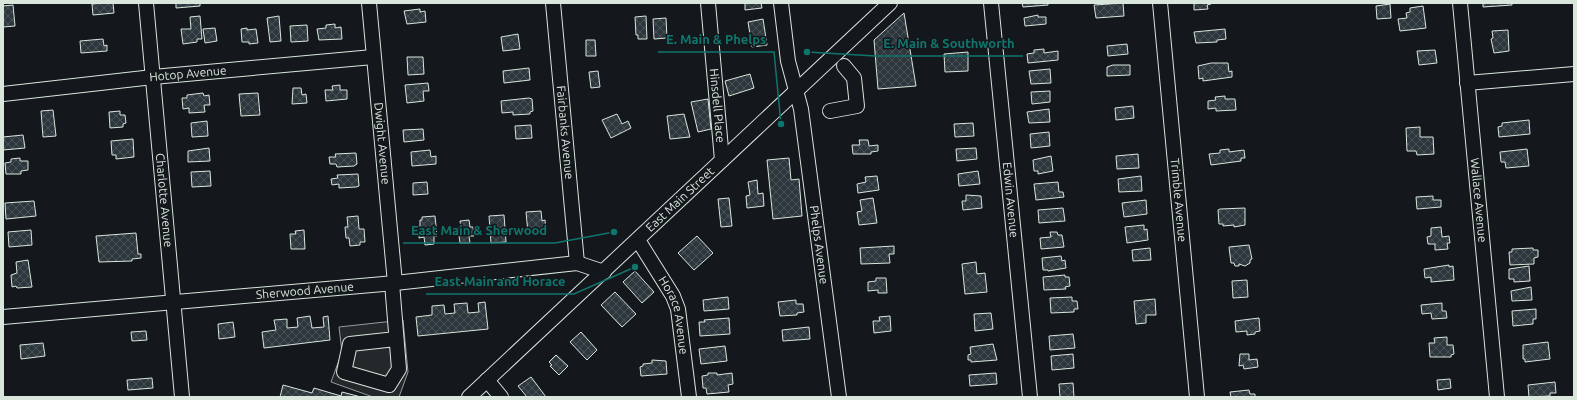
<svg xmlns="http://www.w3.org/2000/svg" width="1577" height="400" font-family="Ubuntu,sans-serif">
<defs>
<pattern id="building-cross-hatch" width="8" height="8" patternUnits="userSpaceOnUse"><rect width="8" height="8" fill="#2c363c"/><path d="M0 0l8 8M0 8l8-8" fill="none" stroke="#4a5358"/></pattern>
</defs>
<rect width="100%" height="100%" fill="#14181c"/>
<path fill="#24282b" stroke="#939e99" d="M403,320L408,372L399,397H373L331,382L342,352L339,327Z"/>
<path fill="url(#building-cross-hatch)" stroke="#d8e6dc" d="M106,3H113L114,13L93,15L92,4Z
M176,3H200V6L176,8Z
M745,3H761L762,8L745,10Z
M1022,3H1048V5L1023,7Z
M1123,3L1124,16L1096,18L1094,5Z
M1194,3H1211V4L1207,5L1208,9L1194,10Z
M1483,3H1512V5L1483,7Z
M1390,4L1391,18L1377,19L1376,6Z
M13,5L15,26L3,27V6Z
M1423,6L1426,28L1400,31L1398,19L1407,18L1406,13L1410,12V8Z
M420,9V12L425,11L426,22L407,24L404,11Z
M904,13L916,86L878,89L874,40Z
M1038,15V17H1046V24L1025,26L1024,18Z
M200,16L202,39H197V42L183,44L181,29H191L190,17Z
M279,16L281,41L270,42L267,18Z
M646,16L647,39H638V35H636L635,17Z
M666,18L667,38L654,39L653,19Z
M763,19L767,45L752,47L748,22Z
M335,24V28L341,27L342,39L319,40L317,29L326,28V25Z
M307,25L308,41L291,42L290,26Z
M215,28L217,41L205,43L203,29Z
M247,28V30L256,29L258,43L249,44V42H242L241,29Z
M1225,29L1226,39L1217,40V42L1196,43L1194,32Z
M1508,30L1509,51L1494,53L1491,39L1493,38L1492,31Z
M518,34L520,49L503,51L501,37Z
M103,39L104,46L107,45V51L81,53L80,41Z
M586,40H595L596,56H586Z
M1127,44L1128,54L1108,56L1107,46Z
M1044,49V53L1058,51V60L1028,63L1027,54L1034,53V50Z
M1435,50L1437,63L1419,65L1417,51Z
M968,52V71L945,72L944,54Z
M407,57H423L424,74L408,75Z
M1211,63H1228L1229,72L1232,71V77L1203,81V78L1199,79L1198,66Z
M1113,65H1130V75L1107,76V67Z
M529,68L530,80L504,83L503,71Z
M1050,69L1051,83L1031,84L1029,71Z
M598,71L600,87L591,88L589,72Z
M750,74L754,88L729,96L725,81Z
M428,83L429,91H423L424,101L407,103L405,85Z
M340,85V90H347V99L326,101L325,90H333L332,86Z
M293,88H301L302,95L306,94L307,103L292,104Z
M1050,91V102L1032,104L1031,92Z
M203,93L204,96L209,95L210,105H204L205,112L189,113V108L183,109L182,98H187V95Z
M258,93L260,115L241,116L239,94Z
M1225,96V99H1235L1236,110L1216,111V108L1208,109V101L1216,100L1215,97Z
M529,98L532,99L533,111L530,112V114L513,115V112L502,113L501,101Z
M708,99L711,129L698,132L691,102Z
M1133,106L1134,118L1116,120L1115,108Z
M1049,109L1050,122L1029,123L1027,112Z
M53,110L56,136L43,137L41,111Z
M120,111V115H125L126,123L123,124V127L110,128L109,112Z
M617,114L622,124L628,121L631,128L611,138L602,120Z
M684,114L690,137L670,139L667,116Z
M1529,120L1530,134L1499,137L1498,127L1502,126V123Z
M207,121L208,136L192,137L191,123Z
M973,123L974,136L955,137L954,124Z
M531,125L532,138L516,139L515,126Z
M1420,127V137H1433L1434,154L1417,155L1416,151H1407L1406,128Z
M423,129L424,140L404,142L403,130Z
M1049,132L1050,146L1031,148L1030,134Z
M23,135L25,148L3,150V137Z
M133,139L134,157L116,159V155H112L111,141Z
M859,140H868L869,146L878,145V151L871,152V154H853L852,145H860Z
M209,148L210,161L188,162V151Z
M976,148L977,159L957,161L956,149Z
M1229,149V152L1244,150L1245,158H1241V161L1211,165L1209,154L1220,153V150Z
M1527,149L1529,166L1506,168L1505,162H1501L1500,152Z
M430,150L431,157L436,156V164L412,166L411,152Z
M356,153L357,164L354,166L337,167L336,164H330L329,157H336L335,154Z
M1138,154L1139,168L1117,169L1116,156Z
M1051,156L1053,171L1038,174V171H1034L1033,160Z
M20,158V161H28V170L21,171V174H6L5,163L11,162V159Z
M789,158L791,180L799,179L802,216L773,219L767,160Z
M210,171L211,186L192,187L191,172Z
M978,171L980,184L959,186L958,174Z
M358,174L359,186L356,187L339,188V184L332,185L331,179L338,178L337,175Z
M877,176L879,190L858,193L857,184L866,182L865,177Z
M1141,176L1142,191L1119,192L1118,179Z
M757,180L758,194L763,193L764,206L747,208L746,196L750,195L748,182Z
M427,182L428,194L413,195V183Z
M1058,182L1059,192H1063L1064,197L1036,200L1034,184Z
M966,195L981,196L982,208L963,210L962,201H966Z
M1433,196V200H1441V207L1417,209L1416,197Z
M729,198L732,226L721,227L718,199Z
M873,198L877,223L859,225L857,212L862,211L860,200Z
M1146,200L1147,214L1124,217L1122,203Z
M34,201L36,216L6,219L5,203Z
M1063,208L1065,221L1039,223L1038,210Z
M1245,208V225L1234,227V225L1223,226V224H1219L1218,210L1220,209Z
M541,211L542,221L545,220L546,231L528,233L526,212Z
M504,215L506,242L491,243L489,216Z
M358,216L359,229H364L365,242H360V245L350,246L349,238H346L345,227H348L347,217Z
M435,216L437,236H434V244L425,245L424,237L419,238L418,226H420V220H422V217Z
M469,220L470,227H473L474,236H469L470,243H460L458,228H461L460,221Z
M1144,225V230L1147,229L1148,240L1127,243L1125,227Z
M1441,227L1442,237L1449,236L1450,243H1447L1448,249L1435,250V244H1428L1427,237L1431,236V228Z
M31,230L32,245L9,247L8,232Z
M304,230L305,249H291L290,234H296L295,231Z
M1050,232H1057L1058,235H1062L1064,247L1041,249L1040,238L1051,237Z
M136,233L138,254H141V258L132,259V261L99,262L96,236Z
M697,236L713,253L694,270L678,253Z
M1249,245L1252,259L1250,260V263L1245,266L1239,264V266H1235L1234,263H1231L1229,247Z
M894,246V254H889L890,263L861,264L860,248Z
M1150,248L1151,260L1133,261L1132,250Z
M1533,248V250H1538V257L1534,258V264L1510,265L1509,252H1512V249Z
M1061,256L1062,261L1065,260L1066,268L1048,271V270H1043L1042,258Z
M28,260L32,287L17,288L16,286L12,287L11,275L17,273L16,262Z
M976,262L977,274L985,273L987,292L965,294L962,264Z
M1449,265V267L1453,266L1454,280L1431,282V277L1425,278L1424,269Z
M1529,266L1530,281L1514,282V279H1509V269Z
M635,271L654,292L642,303L623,282Z
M1065,275V277H1069L1070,286L1065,287L1066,289L1044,290L1043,277Z
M876,278H886L887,293H878V290L868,291V282L876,281Z
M1247,280L1248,297L1233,298L1232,281Z
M1531,287L1532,300L1512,301L1511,291Z
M615,292L636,314L622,327L601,305Z
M728,297L729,309L704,311L703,300Z
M1072,297V301H1077L1078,309H1074V312L1051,313L1050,298Z
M1155,299L1156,315H1146V323L1136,324L1134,301Z
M796,300V304H803L804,312L797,313V315L780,316L778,302Z
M485,302L488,329L418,336L416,317L432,315V306L444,305L445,314L455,313L454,304L467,303L468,313L479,312L478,303Z
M1442,303V311H1446L1447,318L1432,319L1431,313L1422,314L1421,305Z
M1536,309V319H1533V324L1513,326L1512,311Z
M991,313L993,329L975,331L974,314Z
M310,316L312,328L324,327L323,317L328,316L330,340L264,348L262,332L276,330L274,320L287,319V328L298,327L297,318Z
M890,316L891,331L874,333L873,321H880L879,317Z
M729,318L730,334L700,336L699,322H705L704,320Z
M1259,318L1260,331L1255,332V334L1247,335V331L1236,332L1235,321Z
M233,322L235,337L219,339L218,324Z
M809,327L810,339L783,341L782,330Z
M146,331L147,340L132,341L131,332Z
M581,332L597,350L587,360L570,342Z
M1073,334L1075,348L1050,350L1049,336Z
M1447,337V345H1453L1454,354L1451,355V357H1430L1429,343H1435L1434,338Z
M1548,342L1550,359L1525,362V359H1523V345Z
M43,343L45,356L21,359L20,345Z
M993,344L997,360L971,362V360H968V355L971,354L970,347Z
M725,346L727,361L701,364L699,349Z
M1073,354L1074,368L1052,370L1051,356Z
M1240,354H1249V360L1257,359L1258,367L1244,369L1243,365L1239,366Z
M556,355L568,366L559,375L550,366L552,365L549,362Z
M652,360L666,361L667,374L641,376L640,367L643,366V364L652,363Z
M708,373H717V375L732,373L733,384L728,385L729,392L707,394L706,388H703L702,376L708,375Z
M996,373L997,384L970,386L969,375Z
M531,377L546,397H527L518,386Z
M152,378L153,388L128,390L127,380Z
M1450,379L1451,388L1438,390L1437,380Z
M1555,382L1556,393H1550V396L1529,397L1528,385Z
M1073,383L1074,397H1060L1059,384Z
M283,385L312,393L314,388L341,396L342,392L361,397H280Z
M1249,390L1250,394H1255V397H1231L1230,392Z"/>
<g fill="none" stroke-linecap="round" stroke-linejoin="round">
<defs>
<g id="minor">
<path id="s1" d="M146,3L182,397"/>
<path id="s2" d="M369,3L395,283"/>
<path id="s3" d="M553,3L577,263"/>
<path id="s4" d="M708,3L722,160"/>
<path id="s5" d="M781,3L788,61L801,109L839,397"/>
<path id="s6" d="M991,3L1030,397"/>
<path id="s7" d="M1160,3L1197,397"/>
<path id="s8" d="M1460,3L1497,397"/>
<path d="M1467,83L1574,74"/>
<path id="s9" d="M3,94L153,77L373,57"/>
<path d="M830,111L857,106L854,78L844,66"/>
<path id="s10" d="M638,240L673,296L678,309L689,397"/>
<path d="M392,283L399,369L389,385L344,372L350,344L396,339"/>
<path id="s11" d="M3,317L395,283L577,263L604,272"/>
<path d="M487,380L501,397"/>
<path id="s12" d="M469,397L890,3"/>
</g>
</defs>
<use href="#minor" stroke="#d8e6dc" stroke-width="16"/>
<use href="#minor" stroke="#14181c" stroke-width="14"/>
</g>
<g text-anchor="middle" stroke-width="3" stroke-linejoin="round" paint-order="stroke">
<g font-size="12" fill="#d8e6dc" stroke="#14181c">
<text dy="4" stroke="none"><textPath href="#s9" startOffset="186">Hotop Avenue</textPath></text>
<text dy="4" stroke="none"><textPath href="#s4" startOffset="103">Hinsdell Place</textPath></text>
<text dy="4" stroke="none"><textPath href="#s3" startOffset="130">Fairbanks Avenue</textPath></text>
<text dy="4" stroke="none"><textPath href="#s2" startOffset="141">Dwight Avenue</textPath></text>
<text dy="4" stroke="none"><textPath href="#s1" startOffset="198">Charlotte Avenue</textPath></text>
<text dy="4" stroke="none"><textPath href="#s12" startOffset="289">East Main Street</textPath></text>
<text dy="4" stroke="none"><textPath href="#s6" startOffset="198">Edwin Avenue</textPath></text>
<text dy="4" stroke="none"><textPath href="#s7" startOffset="198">Trimble Avenue</textPath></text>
<text dy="4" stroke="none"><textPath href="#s8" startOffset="198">Wallace Avenue</textPath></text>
<text dy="4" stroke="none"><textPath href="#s5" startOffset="245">Phelps Avenue</textPath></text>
<text dy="4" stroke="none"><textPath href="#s11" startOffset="303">Sherwood Avenue</textPath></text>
<text dy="4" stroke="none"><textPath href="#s10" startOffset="85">Horace Avenue</textPath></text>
</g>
</g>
<path fill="none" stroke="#0f766e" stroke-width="1.5" d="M781 124L774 52H658M807 52L876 56H1023M614 232L555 243H403M635 267L574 294H426"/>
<g fill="#0f766e" stroke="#14181c" stroke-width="1.5">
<circle cx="781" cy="124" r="4"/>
<circle cx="807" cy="52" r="4"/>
<circle cx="614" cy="232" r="4"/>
<circle cx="635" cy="267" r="4"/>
</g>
<g font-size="13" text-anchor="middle" font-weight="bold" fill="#0f766e" stroke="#14181c" stroke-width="3" stroke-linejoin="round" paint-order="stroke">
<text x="716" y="44">E. Main &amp; Phelps</text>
<text x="949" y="48">E. Main &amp; Southworth</text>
<text x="479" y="235">East Main &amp; Sherwood</text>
<text x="500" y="286">East Main and Horace</text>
</g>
<rect width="1577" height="400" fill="none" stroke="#d8e6dc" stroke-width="8"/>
</svg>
